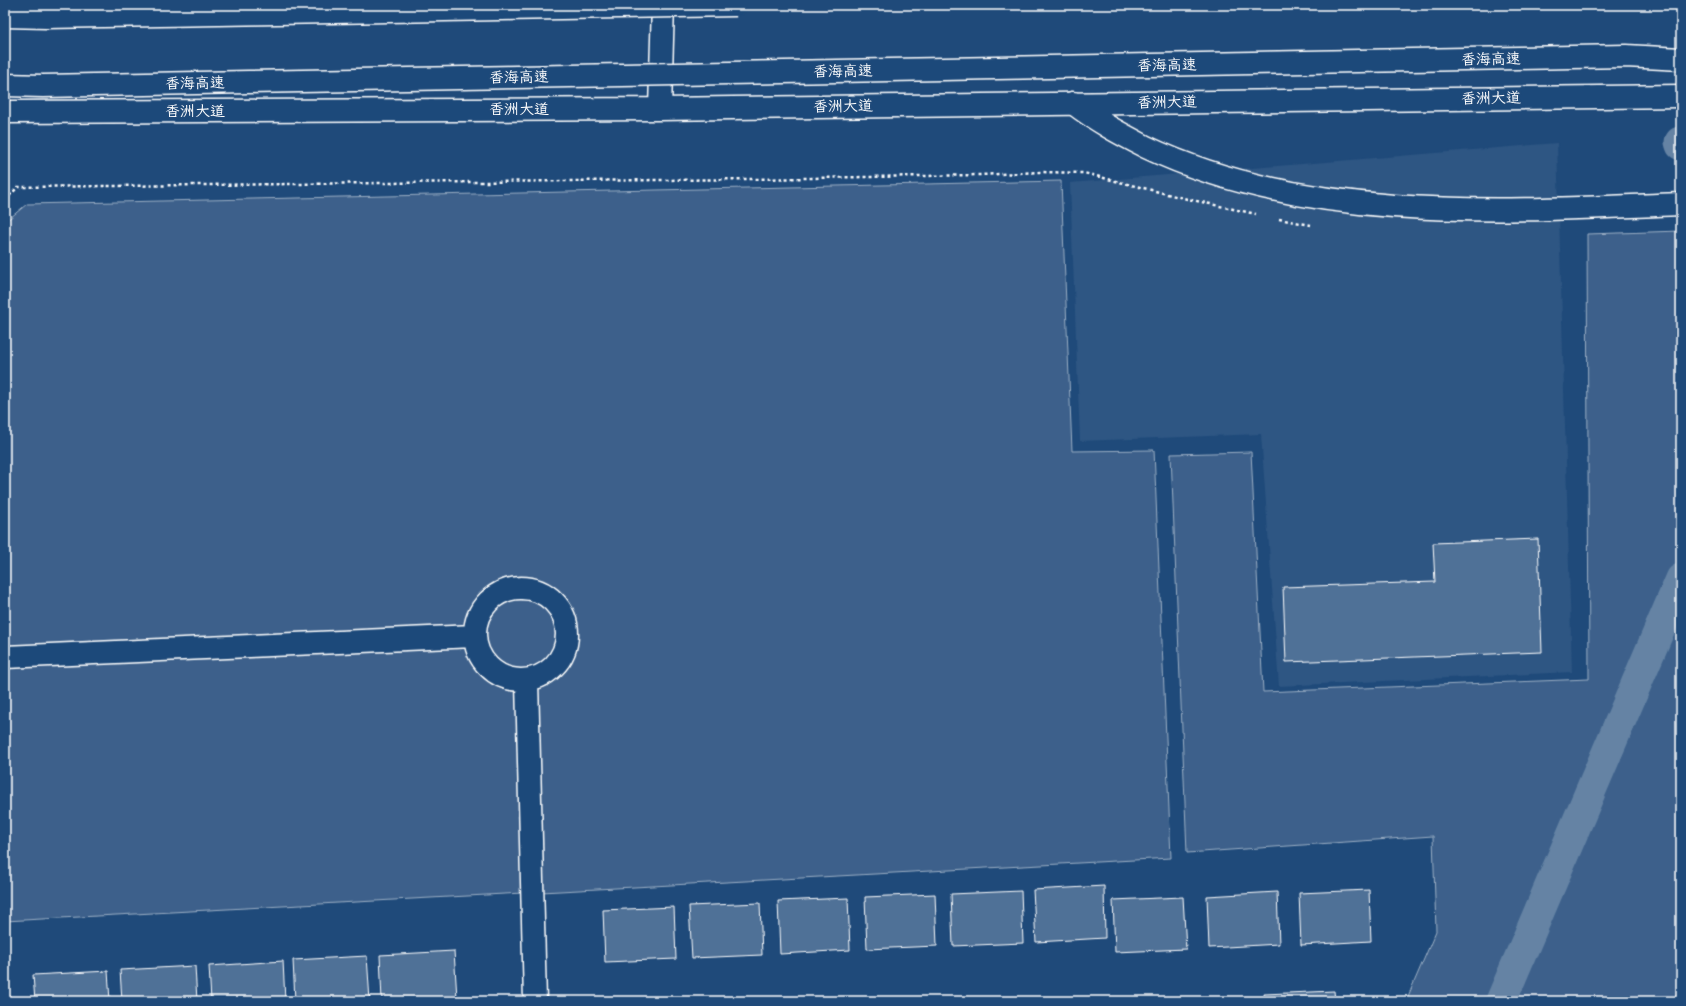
<svg xmlns="http://www.w3.org/2000/svg" width="1686" height="1006" font-family="Sriracha,'LXGW WenKai TC',sans-serif">
<rect width="100%" height="100%" fill="#1f4a7a"/>
<filter id="ink" filterUnits="userSpaceOnUse"><feTurbulence type="fractalNoise" baseFrequency=".025" numOctaves="2"/><feDisplacementMap in="SourceGraphic" scale="8" xChannelSelector="R" yChannelSelector="G"/><feConvolveMatrix kernelMatrix="1 2 1 2 8 2 1 2 1" color-interpolation-filters="sRGB"/></filter>
<g filter="url(#ink)">
<path fill="#2e5683" d="M1557,143L1572,672L1279,686L1261,434L1080,441L1070,183Z"/>
<path fill="#3c618b" stroke="#9eb0c5" d="M1061,181L1072,451L1154,450L1171,858L5,921V222L27,204Z
M1681,231V1001H1406L1436,931L1433,836L1187,853L1171,454L1251,452L1263,692L1589,679L1587,234Z"/>
<g fill="none" stroke-linecap="round" stroke-linejoin="round">
<path stroke="#6583a4" stroke-width="31" d="M1680,142L1681,145
M1501,1001L1681,579"/>
</g>
<path fill="#507197" stroke="#fff" d="M1538,539L1542,652L1286,662L1283,587L1435,582L1433,543Z
M1104,886L1105,938L1036,942L1033,890Z
M1369,890L1371,941L1301,945L1299,893Z
M1021,891L1023,943L953,946L951,894Z
M1277,892L1279,944L1209,948L1207,896Z
M935,894L937,946L867,949L865,897Z
M1183,897L1186,949L1115,952L1113,900Z
M848,898L850,950L780,954L778,901Z
M760,903L762,955L692,958L689,906Z
M674,907L676,959L605,962L603,910Z
M454,951L457,998L418,1001H382L380,955Z
M367,956L370,1001H295L293,960Z
M283,961L285,1001H211L209,966Z
M195,966L197,1001H122L120,970Z
M108,971L110,1001H35L33,975Z
M1334,991L1335,1001H1265L1264,994Z"/>
<g fill="none" stroke-linecap="round" stroke-linejoin="round">
<defs>
<path id="minor" d="M1073,103C1096,121 1121,134 1146,147C1308,224 1506,211 1681,204
M475 634a46 46 0 1 1 92 0a46 46 0 1 1-92 0Z
M5,657L474,636
M527,681L535,1001"/>
<path id="highway" d="M660,109L663,5
M5,112L660,109L1681,96"/>
</defs>
<use href="#minor" stroke="#fff" stroke-width="25"/>
<use href="#highway" stroke="#fff" stroke-width="25"/>
<path stroke="#fff" stroke-width="2.5" stroke-dasharray="3 3" stroke-linecap="butt" d="M5,200L18,187L754,179L979,175L1040,172L1084,173L1183,198L1256,214
M1279,219L1311,225"/>
<use href="#minor" stroke="#1f4a7a" stroke-width="22"/>
<use href="#highway" stroke="#1f4a7a" stroke-width="22"/>
<defs>
<path id="highway-bridge" d="M5,16L46,17L736,5
M5,85L43,86L1626,56L1681,59"/>
</defs>
<use href="#highway-bridge" stroke="#fff" stroke-width="25" stroke-linecap="butt"/>
<use href="#highway-bridge" stroke="#1f4a7a" stroke-width="22"/>
</g>
</g>
<g text-anchor="middle" stroke-width="4" stroke-linejoin="round" paint-order="stroke">
<g font-size="15" fill="#fff" stroke="#1f4a7a">
<text transform="translate(1491 59) rotate(-1)" y="5">香海高速</text>
<text transform="translate(1167 65) rotate(-1)" y="5">香海高速</text>
<text transform="translate(843 71) rotate(-1)" y="5">香海高速</text>
<text transform="translate(519 77) rotate(-1)" y="5">香海高速</text>
<text transform="translate(195 83) rotate(-1)" y="5">香海高速</text>
<text transform="translate(1491 98) rotate(-1)" y="5">香洲大道</text>
<text transform="translate(1167 102) rotate(-1)" y="5">香洲大道</text>
<text transform="translate(843 106) rotate(-1)" y="5">香洲大道</text>
<text x="519" y="114">香洲大道</text>
<text x="195" y="116">香洲大道</text>
</g>
</g>
<rect width="1686" height="1006" fill="none" stroke="#1f4a7a" stroke-width="20"/>
<rect x="10" y="10" width="1666" height="986" fill="none" stroke="#fff" stroke-width="1.5" filter="url(#ink)"/>
</svg>
